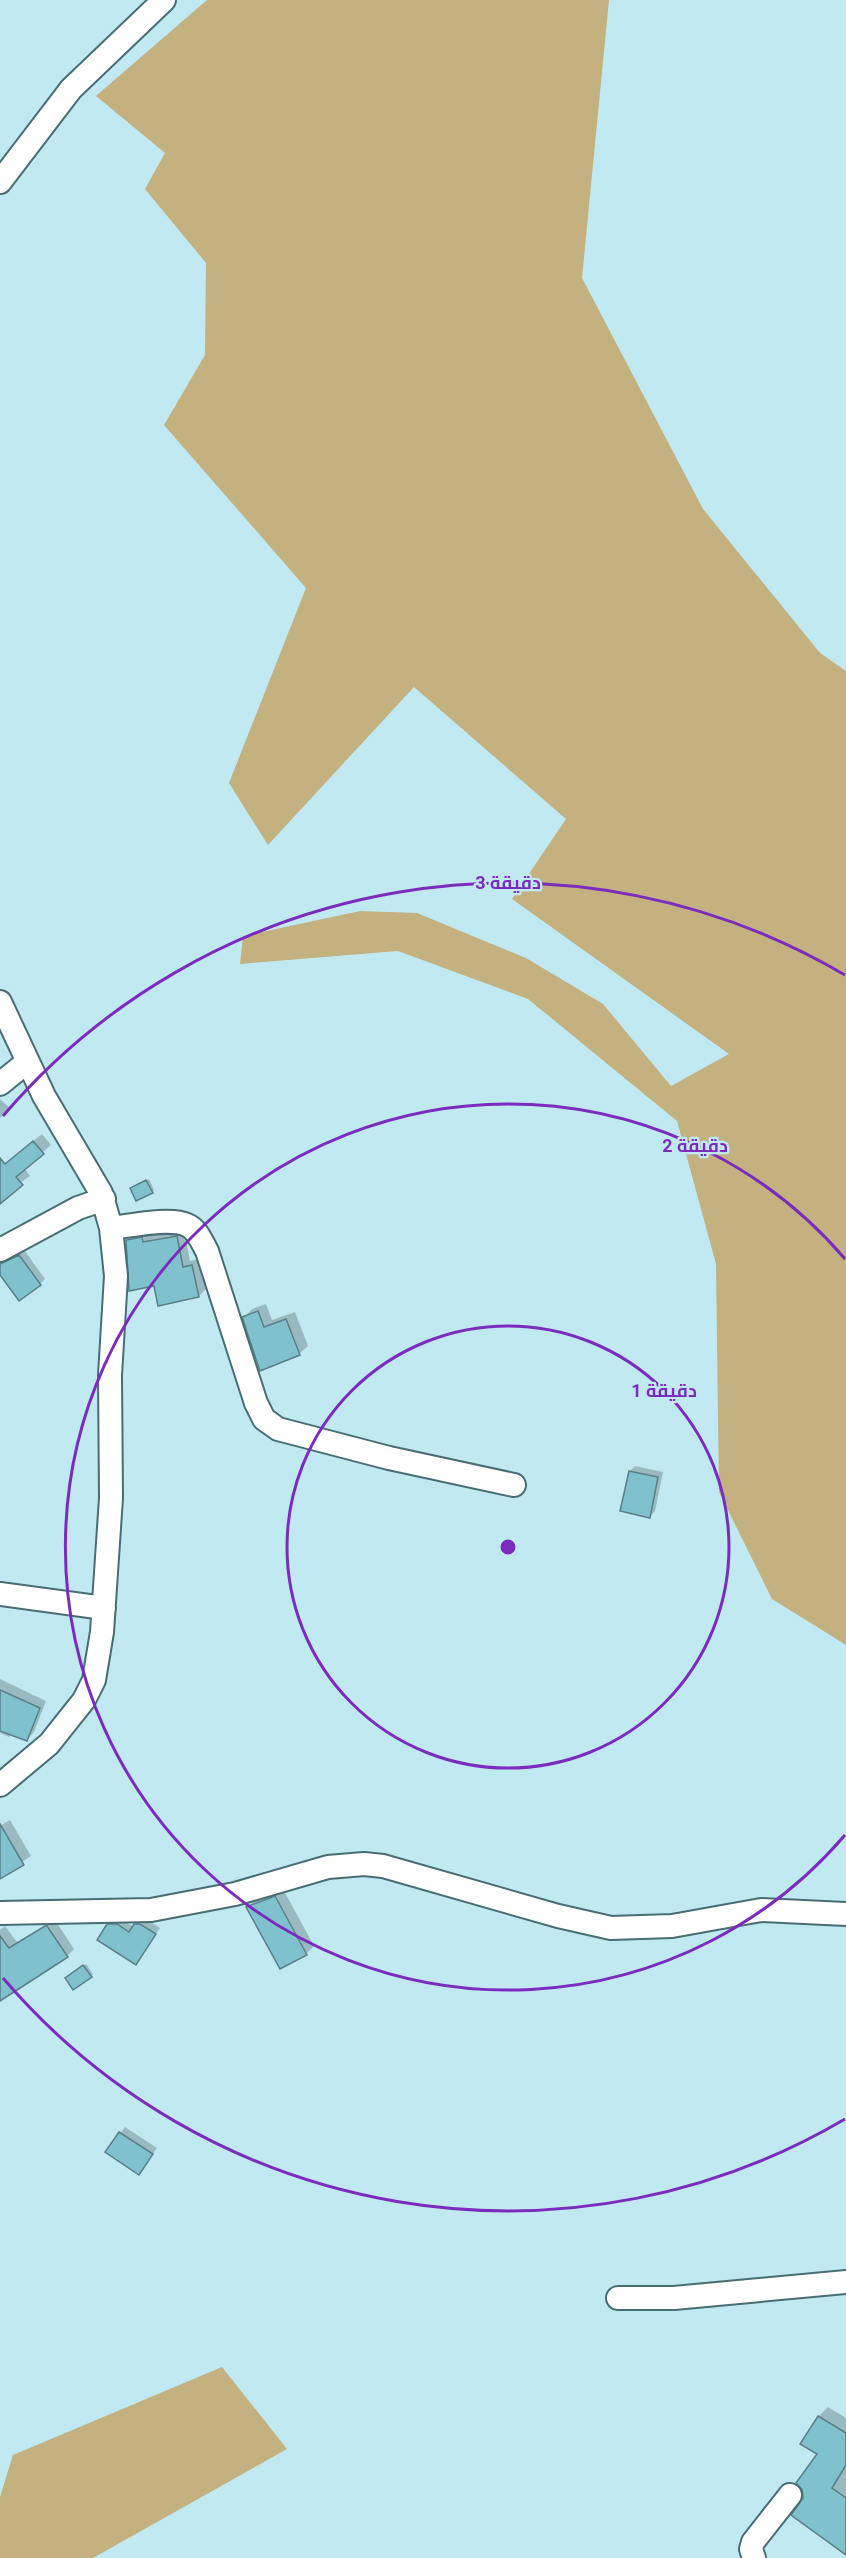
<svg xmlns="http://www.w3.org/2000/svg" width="846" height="2558" font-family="Roboto,Cairo,sans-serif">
<rect width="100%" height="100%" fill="#c1e9f2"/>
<path fill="#c3b180" d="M207,0H609L582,278L703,509L820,653L846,671V1645L772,1599L719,1492L716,1264L677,1121L528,999L398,951L240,964L243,936L360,911L417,913L526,958L603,1004L671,1086L729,1054L512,899L566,819L414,687L268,845L229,783L306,588L164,425L205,355L206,263L145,189L165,153L96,96Z
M222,2367L287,2449L93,2558H0V2497L13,2455Z"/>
<path fill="#0003" d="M0,1099L10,1108L0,1118Z
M42,1134L51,1145L24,1168L30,1176L0,1197V1168Z
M149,1179L154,1190L152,1192L134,1186Z
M184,1230L190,1261L199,1259L206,1289L199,1296L155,1285L127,1240L135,1233L149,1231L150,1235Z
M25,1251L45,1279L40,1284L0,1273L2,1263Z
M266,1304L272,1320L295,1312L308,1346L299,1354L244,1318L252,1309Z
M635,1466L663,1472L655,1511L650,1516L630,1471Z
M0,1679L46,1701L34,1732L27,1739L12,1734L9,1737L0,1733Z
M10,1820L31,1856L0,1877V1826Z
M283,1889L314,1946L306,1954L248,1907L256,1899Z
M140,1919H146L160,1928L136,1963L108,1925L114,1920H122L134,1927Z
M55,1920L74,1949L67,1956L0,1996V1930L5,1926L17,1942Z
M86,1964L93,1974L91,1976H69Z
M125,2127L157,2148L139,2173L107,2152Z
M828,2407L846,2418V2553L805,2498L819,2454L802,2444L819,2416Z"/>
<path fill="#80c1ce" stroke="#5a7f87" stroke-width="1.5" d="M33,1141L44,1154L16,1177L23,1185L0,1204V1158L5,1164Z
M146,1180L153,1193L136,1201L130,1188Z
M177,1236L183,1267L192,1265L199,1297L158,1306L154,1286L129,1291L126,1240L142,1237L143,1242Z
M19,1255L41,1285L19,1301L0,1275V1264Z
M258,1311L264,1327L286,1319L300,1355L260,1371L242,1317Z
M629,1471L658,1477L650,1518L620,1511Z
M0,1690L40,1708L27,1741L0,1731Z
M0,1824L24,1865L0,1879Z
M275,1896L307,1955L280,1969L246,1907Z
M107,1924H117L129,1932L134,1924H140L156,1934L136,1965L97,1940Z
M45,1926H47L68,1957L0,2001V1936L9,1948Z
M83,1965L92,1977L73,1990L65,1978Z
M119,2132L153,2154L139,2175L105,2152Z
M818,2416L846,2433V2465L832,2488L846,2498V2555L791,2515L803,2498L802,2489L796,2483L817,2454L800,2444Z"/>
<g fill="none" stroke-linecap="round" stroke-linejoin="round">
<defs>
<path id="minor" d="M0,182L71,89L164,0
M0,1002L44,1096L101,1193L111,1228L116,1276L110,1375L111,1498L102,1632L94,1680L84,1700L49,1744L0,1785
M0,1084L27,1062
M111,1228C130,1226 170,1217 187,1225C197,1229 202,1242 207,1251L256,1403L264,1419L278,1429L389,1458L514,1485
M0,1250L78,1208L104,1199
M0,1594L104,1608
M0,1913L151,1910L235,1894L328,1867L364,1864L383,1866L558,1916L611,1928L672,1926L761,1910L846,1914
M618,2298H674L846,2282
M754,2558L751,2549L753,2542L790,2495"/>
</defs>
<use href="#minor" stroke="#486d74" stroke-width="26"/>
<use href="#minor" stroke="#fff" stroke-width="22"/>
</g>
<g fill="none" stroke="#7b2cbf" stroke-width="3">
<circle cx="508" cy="1547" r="221"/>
<path d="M845 1835A443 443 0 1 1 845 1259"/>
<path d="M845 2119A664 664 0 0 1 3 1978M3 1116A664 664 0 0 1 845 975"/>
</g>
<circle cx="508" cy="1547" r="9" fill="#7b2cbf" stroke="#c1e9f2" stroke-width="3"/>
<g font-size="18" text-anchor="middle" font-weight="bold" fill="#7b2cbf" stroke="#c1e9f2" stroke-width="4.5" stroke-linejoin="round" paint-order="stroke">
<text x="508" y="889">3 دقيقة</text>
<text x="695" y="1152">2 دقيقة</text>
<text x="664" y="1397">1 دقيقة</text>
</g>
</svg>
